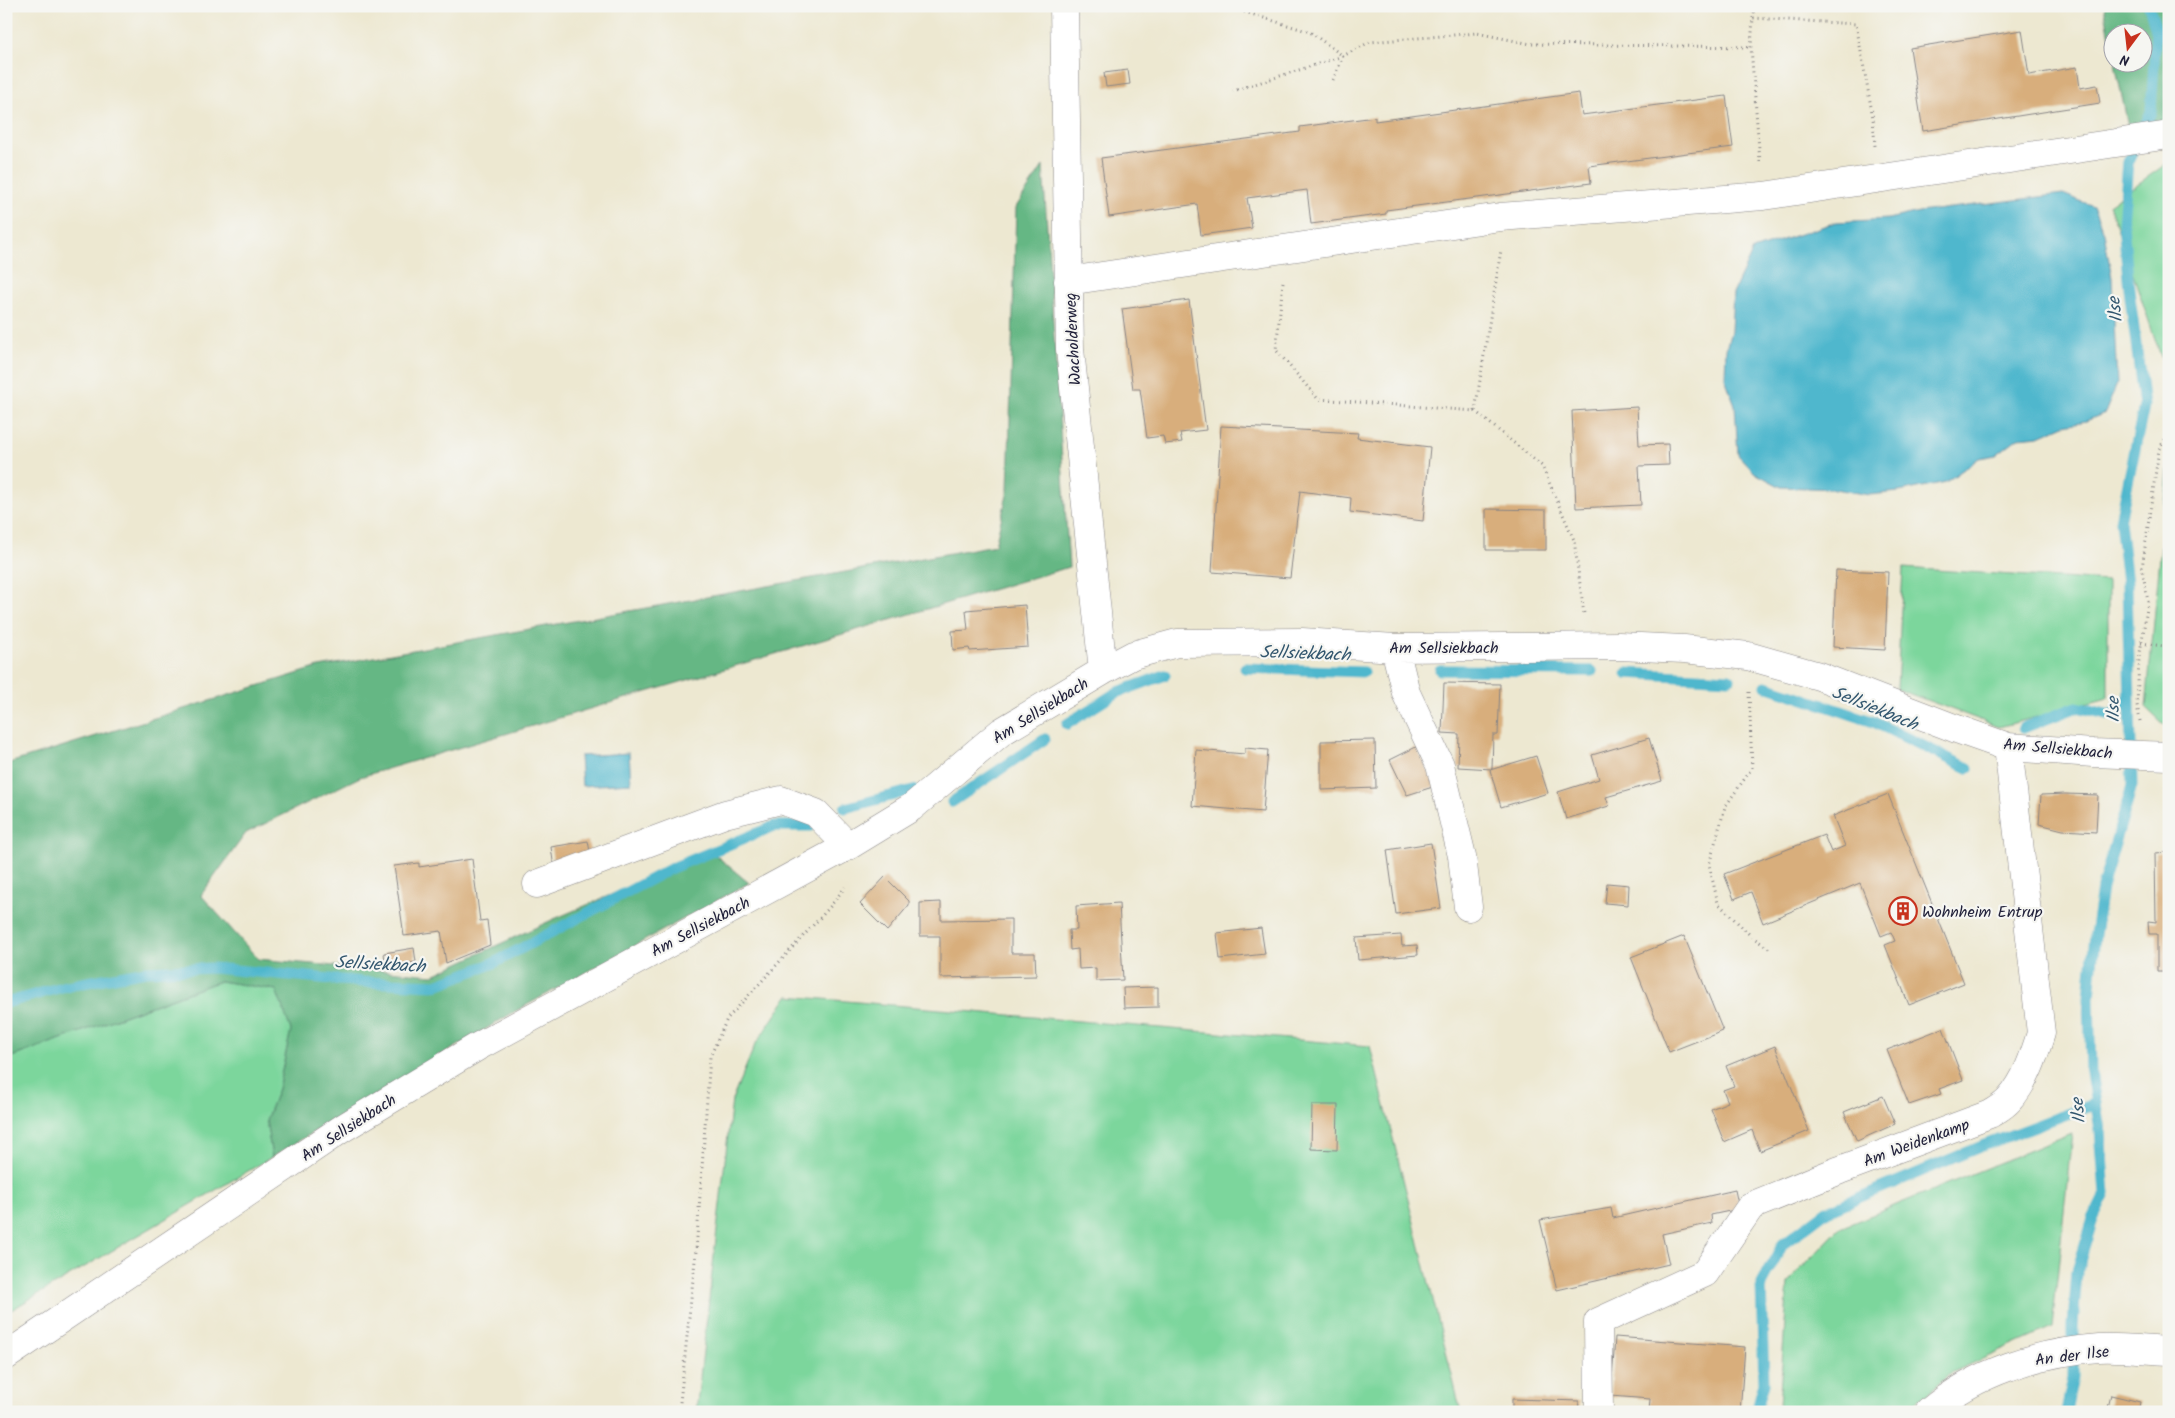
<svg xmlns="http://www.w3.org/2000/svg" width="2175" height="1418" font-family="Kalam,sans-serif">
<rect width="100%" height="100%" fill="#f6f6f2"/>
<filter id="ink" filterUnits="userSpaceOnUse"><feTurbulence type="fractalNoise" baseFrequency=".02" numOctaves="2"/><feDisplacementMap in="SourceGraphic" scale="10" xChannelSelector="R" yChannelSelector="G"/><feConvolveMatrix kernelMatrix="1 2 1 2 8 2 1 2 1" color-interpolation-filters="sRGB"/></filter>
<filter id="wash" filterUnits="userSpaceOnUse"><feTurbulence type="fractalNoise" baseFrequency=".0096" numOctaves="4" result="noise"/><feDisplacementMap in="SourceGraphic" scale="20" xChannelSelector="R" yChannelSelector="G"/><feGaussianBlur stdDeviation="1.12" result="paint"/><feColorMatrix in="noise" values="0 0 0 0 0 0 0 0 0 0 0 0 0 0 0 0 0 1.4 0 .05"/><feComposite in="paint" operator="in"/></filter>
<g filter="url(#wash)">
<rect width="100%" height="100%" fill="#ede8d1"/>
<path fill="#7cd69c" stroke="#4f7c6c" d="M2169,162V380L2109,204Z
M2169,460V729L2146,707Z
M1903,568L2108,581V698L1999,727L1897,689Z
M220,981L277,990L291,1030L278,1089L266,1120L272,1157L6,1313V1059Z
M788,996L1370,1046L1461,1412H696L732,1100L755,1045Z
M2072,1133L2052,1328L1951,1373L1905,1412H1777L1779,1405L1788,1282L1840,1228Z"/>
<path fill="#65b784" stroke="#446c60" d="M2104,6H2169V124L2129,131L2115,63L2142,62V32H2112V49Z
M1043,166L1069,567L360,777L246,833L201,895L258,959L433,975L554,919L712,852L749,883L514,1012L272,1157L266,1120L278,1089L291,1030L276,990L220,981L6,1059V764L319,667L995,545L1008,491L1016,207Z"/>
<path fill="#4fb7cd" stroke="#386c84" d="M2063,194L2093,206L2104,233L2112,278L2117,384L2105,413L2086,421L2064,425L2039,436L2018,438L1996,455L1979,458L1946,482L1899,492L1869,495L1835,489L1781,487L1755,473L1738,455L1735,405L1725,378L1726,349L1731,331L1733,293L1753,250L1836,222L1888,219L1919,212Z
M629,753L631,783L582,786L580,756Z"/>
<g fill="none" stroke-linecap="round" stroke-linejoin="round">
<path stroke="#4fb7cd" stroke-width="11" d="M1245,668L1364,672
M1440,670L1592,671
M1627,673L1729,679
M1766,686L1874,722L1968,768
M1067,724L1116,693L1165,675
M2023,728L2077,707L2111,715L2129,698
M952,802L1045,739
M845,808L913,790
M6,1003L62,987L146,971L213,968L363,982L436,985L494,963L672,868L774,826H810
M1756,1412L1764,1383L1761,1284L1783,1244L1827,1211L1982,1146L2096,1103
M2066,1412L2073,1377V1325L2077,1271L2093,1219L2105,1194L2100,1130L2091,1072L2089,997L2095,935L2102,888L2132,786L2127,583L2120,521L2144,406L2129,289L2123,224L2128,162L2151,112L2156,30L2149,6"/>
</g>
<g id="blocks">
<path fill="#d8ae7c" d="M2022,30L2029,75L2077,67L2080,88L2097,85L2100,103L1923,131L1910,48Z
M1128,70L1130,84L1106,87L1104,73Z
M1579,93L1582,115L1726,96L1733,147L1589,166L1591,183L1386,210V214L1311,224L1307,190L1247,198L1252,228L1201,235L1197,204L1109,217L1101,158L1300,132V127L1375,117V121Z
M1189,300L1206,430L1180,433L1182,442L1165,444L1163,436L1147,438L1140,389H1133L1122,309Z
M1637,407L1639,445L1668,444L1669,465L1639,466L1641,505L1576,508L1572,411Z
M1221,426L1358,433L1357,438L1430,447L1423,521L1350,512L1351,498L1300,491L1290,578L1212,572Z
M1486,509L1546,510V550H1486Z
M1836,570L1888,572L1885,650L1833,647Z
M1025,605L1028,647L970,651L969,648L953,650L952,631L968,630L966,610Z
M1444,683L1500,684L1498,735H1493L1492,769L1458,767L1459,734L1442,733Z
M1649,738L1662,781L1606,797L1609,806L1566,819L1558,792L1599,779L1592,755Z
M1375,740L1376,788L1321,790V741Z
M1416,747L1436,786L1407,795L1390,760Z
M1245,748L1268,750L1263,812L1192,806L1196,750L1245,754Z
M1536,756L1548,793L1501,807L1490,770Z
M1888,794L1964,983L1909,1005L1885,945L1895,941L1891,932L1881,936L1860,883L1763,923L1751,892L1734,899L1724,874L1824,835L1831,852L1845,846L1833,816Z
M2065,794L2098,795L2096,832L2063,830L2039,824L2041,795Z
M588,841L592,862L554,868L551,847Z
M1431,843L1441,908L1396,914L1387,850Z
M2169,852V971H2157V934H2149L2148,921L2156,922L2155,853Z
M472,859L480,921L487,920L490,945L446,963L441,931L404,936L394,866L419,863V867Z
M885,877L909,901V905L887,931L860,904Z
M1607,883L1629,885L1628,905L1605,903Z
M941,902V920L1011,919V953H1035L1036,976L940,978V936H920V903Z
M1119,903L1123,980L1096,981V968L1079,969L1078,949L1070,950L1069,930H1077L1076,906Z
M1261,928L1265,954L1220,959L1217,933Z
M1401,935L1402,946L1417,945L1418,955L1358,960L1356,938Z
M1684,936L1723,1031L1669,1052L1631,957Z
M414,948L416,962L386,967L384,953Z
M1158,987V1007L1124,1008L1123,988Z
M1943,1028L1963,1080L1939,1089L1941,1094L1909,1105L1887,1050Z
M1775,1046L1809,1131L1760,1151L1752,1130L1724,1142L1711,1109L1728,1102L1723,1090L1734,1086L1726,1066Z
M1883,1096L1895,1124L1857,1141L1844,1112Z
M1312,1105H1338L1337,1150L1311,1149Z
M1735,1190L1739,1209L1711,1215L1712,1223L1662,1234L1669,1264L1557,1290L1540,1220L1611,1208L1613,1218Z
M1615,1337L1745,1347L1740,1412H1649L1650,1399L1611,1396Z
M2111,1395L2140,1402L2138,1412H2107Z
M1512,1399L1579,1401L1578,1412H1512Z"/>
</g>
</g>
<g filter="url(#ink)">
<use href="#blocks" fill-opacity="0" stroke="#888586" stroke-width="1"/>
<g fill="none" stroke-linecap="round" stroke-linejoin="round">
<defs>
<path id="minor" d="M1064,6L1070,349L1103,671
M1068,281L1500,217L1763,196L2169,135
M1395,648L1406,693L1440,765L1462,856L1468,907
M537,884L725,814L781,800L816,813L848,846
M6,1356L343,1128L477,1047L848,846L912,807L1001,732L1103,671L1133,655L1177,643L1302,642L1395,648L1619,646L1684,649L1748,656L1819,676L1954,728L2008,747L2093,753L2169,756
M1599,1412L1598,1322L1705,1273L1751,1206L1840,1170L1990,1114C1996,1110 2004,1106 2009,1100C2026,1081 2034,1056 2041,1033L2008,747
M1929,1412C1976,1372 2039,1352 2099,1348C2122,1347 2146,1350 2169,1351"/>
</defs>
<use href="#minor" stroke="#888586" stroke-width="29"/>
<path stroke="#888586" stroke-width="3" stroke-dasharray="1 4" stroke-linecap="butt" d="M1225,6L1310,32L1343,56L1233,91
M1753,18L1754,6
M1333,80L1343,56L1370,42L1477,33L1531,44L1751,47
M1760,162L1751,47L1753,18L1856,24L1873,118L1875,146
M1283,282L1276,350L1318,399L1475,411L1501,250
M1475,411L1542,466L1574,540L1584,614
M2141,643L2163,646L2169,639
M1749,692L1752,768L1725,807L1709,865L1718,903L1751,936L1771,950
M2140,721L2137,705L2139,659L2148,602L2142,568L2159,449L2169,433
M679,1412L696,1251L710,1057L727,1019L829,908L845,887"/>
<use href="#minor" stroke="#fff" stroke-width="28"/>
</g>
</g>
<defs>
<symbol id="building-ring" viewBox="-11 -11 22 22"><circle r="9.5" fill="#f6f6f2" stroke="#c8321e" stroke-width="1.5"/><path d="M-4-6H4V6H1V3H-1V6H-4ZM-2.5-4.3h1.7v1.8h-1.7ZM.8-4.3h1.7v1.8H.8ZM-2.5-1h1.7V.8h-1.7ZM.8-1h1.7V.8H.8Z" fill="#c8321e"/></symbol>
</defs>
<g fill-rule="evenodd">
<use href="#building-ring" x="1887" y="895" width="32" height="32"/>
</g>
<g text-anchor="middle" stroke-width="4.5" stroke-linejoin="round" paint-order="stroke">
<g font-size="16" fill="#22223b" stroke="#f6f6f2">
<text transform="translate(1072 339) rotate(-93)" y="6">Wacholderweg</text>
<text x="1444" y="653">Am Sellsiekbach</text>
<text transform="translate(1040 710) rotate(-32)" y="6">Am Sellsiekbach</text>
<text transform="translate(2058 748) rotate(5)" y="6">Am Sellsiekbach</text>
<text transform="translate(700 926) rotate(-28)" y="6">Am Sellsiekbach</text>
<text transform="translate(348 1127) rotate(-33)" y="6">Am Sellsiekbach</text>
<text transform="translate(1916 1142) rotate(-20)" y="6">Am Weidenkamp</text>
<text transform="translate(2072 1355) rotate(-7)" y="6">An der Ilse</text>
</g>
<g font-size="16" fill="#22223b" stroke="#f6f6f2" text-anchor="start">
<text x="1922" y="917">Wohnheim Entrup</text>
</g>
<g font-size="18" font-style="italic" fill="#32566e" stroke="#f6f6f2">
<text transform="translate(2115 310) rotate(-97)" y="6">Ilse</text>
<text transform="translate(1305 653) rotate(2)" y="6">Sellsiekbach</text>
<text transform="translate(1875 708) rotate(22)" y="6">Sellsiekbach</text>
<text transform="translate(2113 710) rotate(-91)" y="6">Ilse</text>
<text transform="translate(380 964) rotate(3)" y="6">Sellsiekbach</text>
<text transform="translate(2078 1111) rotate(-96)" y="6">Ilse</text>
</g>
</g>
<rect width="2175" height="1418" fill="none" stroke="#f6f6f2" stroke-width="25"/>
<g transform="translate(2128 48) rotate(195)"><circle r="24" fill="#f6f6f2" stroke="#a1a1a9"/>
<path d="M0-4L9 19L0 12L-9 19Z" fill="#c8321e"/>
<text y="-8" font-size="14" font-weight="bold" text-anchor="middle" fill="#22223b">N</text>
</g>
</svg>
